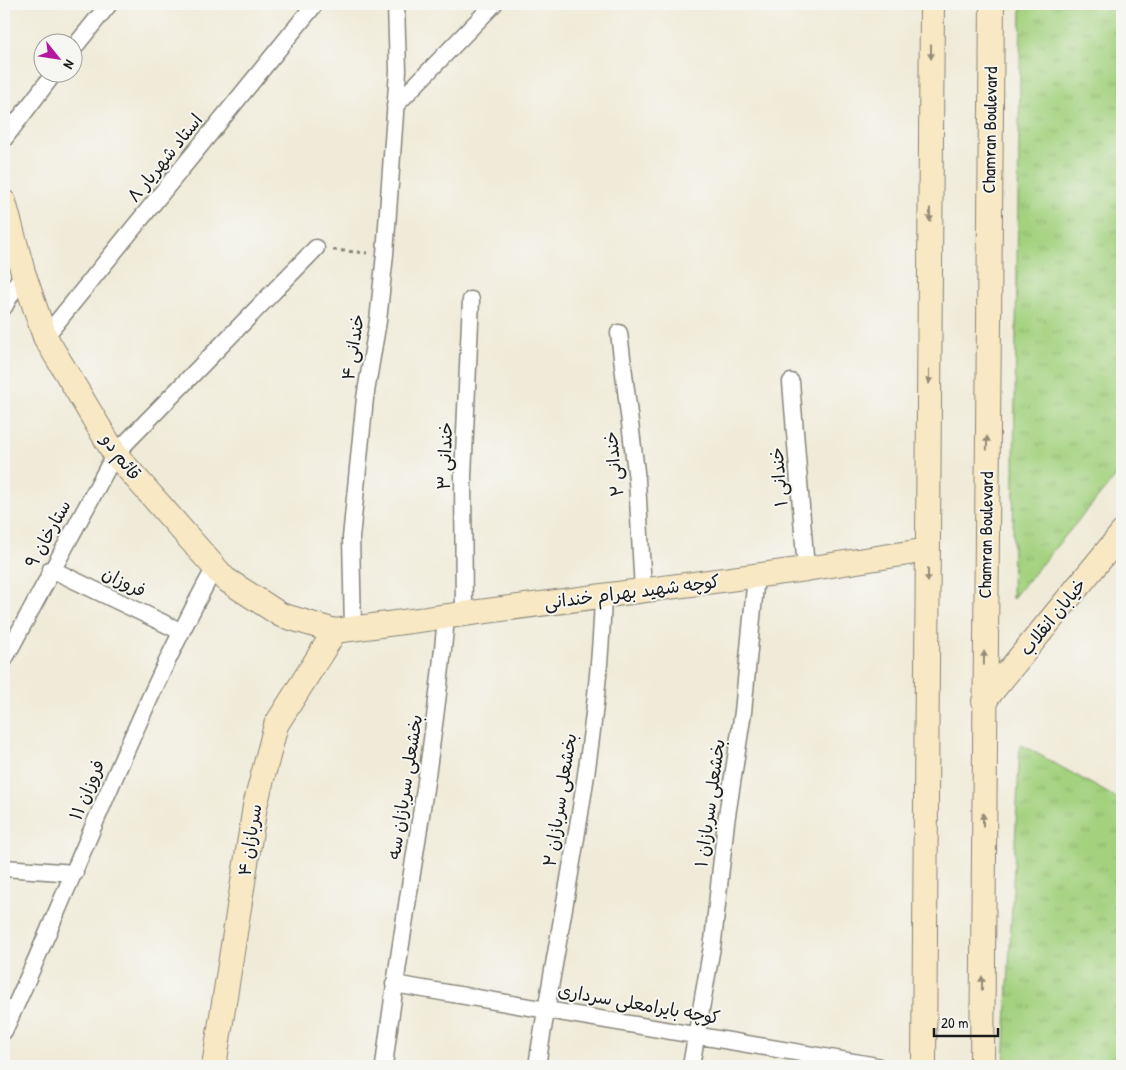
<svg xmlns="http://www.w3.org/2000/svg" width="1126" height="1070" font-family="'Patrick Hand','Playpen Sans Arabic',sans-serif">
<defs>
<pattern id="grass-tufts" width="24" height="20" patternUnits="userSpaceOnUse" patternTransform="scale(1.25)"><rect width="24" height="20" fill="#a3d17e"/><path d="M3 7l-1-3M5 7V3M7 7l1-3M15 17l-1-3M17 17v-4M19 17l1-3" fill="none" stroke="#8cb36c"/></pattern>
</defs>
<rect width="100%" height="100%" fill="#f6f6f2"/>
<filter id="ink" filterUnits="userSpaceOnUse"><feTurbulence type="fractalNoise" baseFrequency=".02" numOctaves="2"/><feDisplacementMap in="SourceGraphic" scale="10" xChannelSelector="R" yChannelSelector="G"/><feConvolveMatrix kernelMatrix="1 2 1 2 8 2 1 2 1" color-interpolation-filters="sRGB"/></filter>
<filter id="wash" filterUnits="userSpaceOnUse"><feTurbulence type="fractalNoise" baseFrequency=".0096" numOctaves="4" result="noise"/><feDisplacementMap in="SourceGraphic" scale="20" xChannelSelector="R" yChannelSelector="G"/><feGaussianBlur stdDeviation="1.12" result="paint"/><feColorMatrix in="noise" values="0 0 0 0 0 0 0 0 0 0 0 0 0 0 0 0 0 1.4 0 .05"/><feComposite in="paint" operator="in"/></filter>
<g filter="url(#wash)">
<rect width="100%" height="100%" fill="#f0ebd8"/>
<path fill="url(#grass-tufts)" stroke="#60764d" d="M1021,4H1122V469L1012,599Z
M1020,744L1122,801V1066H1004Z"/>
</g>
<g filter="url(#ink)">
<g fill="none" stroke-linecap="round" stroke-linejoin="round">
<defs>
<path id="street" d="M72,50L109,4
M395,106L494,4
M4,139L55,72
M4,307L23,272
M619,333L637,480L643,591
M45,337L315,4
M791,382L806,569
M51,569L180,631
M464,614L463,476L471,300
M353,629L351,538L365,398L378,321L385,254L398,71L396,4
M4,660L115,454L316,248
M4,868L75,873
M394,984L877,1066
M4,1031C75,878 133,718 214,569
M384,1066C402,916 433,768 446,617
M537,1066C561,910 598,754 603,596
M691,1066L713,941L726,822L743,712L756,576"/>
<path id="secondary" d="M4,202L23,272L45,337L115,454L225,579L281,615L335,631L806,569L928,550
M984,701L1122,533
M214,1066L255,806L276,725L335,631
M924,1066L932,4
M982,1066L992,4"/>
</defs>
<use href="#street" stroke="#86847a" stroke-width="19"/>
<use href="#secondary" stroke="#86847a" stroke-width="26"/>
<path stroke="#86847a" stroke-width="3" stroke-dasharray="4 4" stroke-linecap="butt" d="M333,250L367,253"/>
<use href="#street" stroke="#fff" stroke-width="16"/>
<use href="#secondary" stroke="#f8e8c3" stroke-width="24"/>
</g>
<defs><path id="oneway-solid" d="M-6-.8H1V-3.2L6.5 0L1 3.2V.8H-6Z" transform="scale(1.25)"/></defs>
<g fill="#958c78">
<use href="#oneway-solid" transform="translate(931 52) rotate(90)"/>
<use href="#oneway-solid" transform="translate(930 215) rotate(90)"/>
<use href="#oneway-solid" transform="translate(929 377) rotate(90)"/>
<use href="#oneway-solid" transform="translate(987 443) rotate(-89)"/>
<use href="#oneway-solid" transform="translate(928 575) rotate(90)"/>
<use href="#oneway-solid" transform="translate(984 658) rotate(-89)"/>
<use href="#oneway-solid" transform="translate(983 820) rotate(-90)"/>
<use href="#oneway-solid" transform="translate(982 983) rotate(-90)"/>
</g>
</g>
<g text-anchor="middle" stroke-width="4" stroke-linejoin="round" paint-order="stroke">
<g font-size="18" fill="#1c1c1c" stroke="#f6f6f2">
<text transform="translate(990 130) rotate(-89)" y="6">Chamran Boulevard</text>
<text transform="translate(165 158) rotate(-51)" y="6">استاد شهریار ۸</text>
<text transform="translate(353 347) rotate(-81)" y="6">خندانی ۴</text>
<text transform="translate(445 456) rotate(-88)" y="6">خندانی ۳</text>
<text transform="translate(121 457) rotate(53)" y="6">قائم دو</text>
<text transform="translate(614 464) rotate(-96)" y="6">خندانی ۲</text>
<text transform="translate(779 477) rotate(-95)" y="6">خندانی ۱</text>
<text transform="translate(48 534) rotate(-61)" y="6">۹ ستارخان</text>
<text transform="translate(986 535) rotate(-89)" y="6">Chamran Boulevard</text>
<text transform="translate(124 582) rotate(26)" y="6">فروزان</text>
<text transform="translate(632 592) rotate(-7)" y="6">کوچه شهید بهرام خندانی</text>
<text transform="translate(1053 617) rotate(-51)" y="6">خیابان انقلاب</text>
<text transform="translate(405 787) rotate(-81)" y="6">بخشعلی سربازان سه</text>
<text transform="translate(87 790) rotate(-67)" y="6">۱۱ فروزان</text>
<text transform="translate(560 800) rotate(-81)" y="6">بخشعلی سربازان ۲</text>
<text transform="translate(710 803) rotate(-82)" y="6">بخشعلی سربازان ۱</text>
<text transform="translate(250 840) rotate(-81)" y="6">سربازان ۴</text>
<text transform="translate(639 1004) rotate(10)" y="6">کوچه بایرامعلی سرداری</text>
</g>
</g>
<rect width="1126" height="1070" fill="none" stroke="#f6f6f2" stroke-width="20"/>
<g transform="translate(58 58) rotate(120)"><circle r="24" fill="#f6f6f2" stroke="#9f9f9c"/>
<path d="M0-4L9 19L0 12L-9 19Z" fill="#b5179e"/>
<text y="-8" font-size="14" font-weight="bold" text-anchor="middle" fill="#1c1c1c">N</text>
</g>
<path d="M934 1028v8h64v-8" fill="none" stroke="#1c1c1c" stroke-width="2.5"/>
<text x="941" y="1028" font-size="15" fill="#1c1c1c" stroke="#f6f6f2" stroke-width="4" paint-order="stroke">20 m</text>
</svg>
